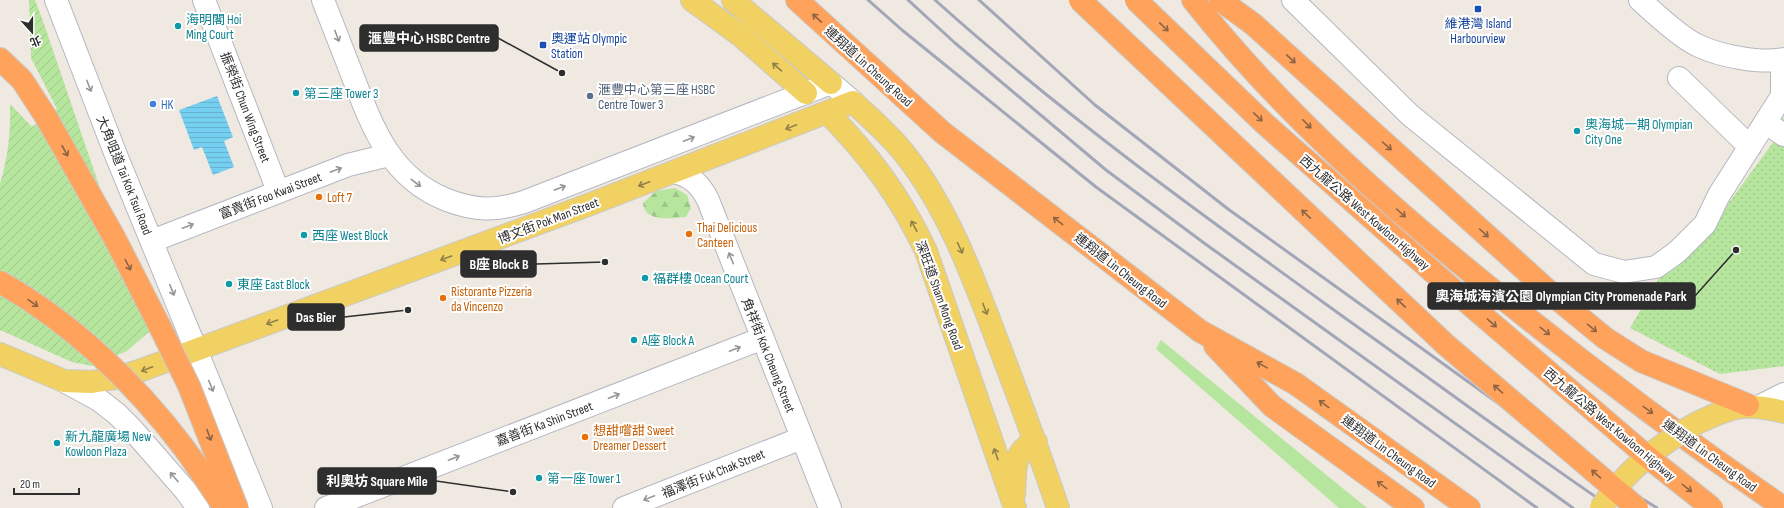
<svg xmlns="http://www.w3.org/2000/svg" width="1784" height="508" font-family="'Sofia Sans Condensed','Noto Sans TC',sans-serif">
<defs>
<pattern id="forest-firs" width="22" height="20" patternUnits="userSpaceOnUse"><rect width="22" height="20" fill="#b6e59e"/><path d="M5 1l3.5 6h-7zM16 11l3.5 6h-7z" fill="#9dc588"/></pattern>
<pattern id="park-dots" width="8" height="8" patternUnits="userSpaceOnUse"><rect width="8" height="8" fill="#b6e59e"/><path d="M2 2h.1M6 6h.1" fill="none" stroke="#9dc588" stroke-width="1.8" stroke-linecap="round"/></pattern>
<pattern id="garden-furrows" width="10" height="10" patternUnits="userSpaceOnUse"><rect width="10" height="10" fill="#b6e59e"/><path d="M-1 1l2-2M0 10L10 0M9 11l2-2" fill="none" stroke="#9dc588"/></pattern>
<pattern id="water-rules" width="6" height="5" patternUnits="userSpaceOnUse"><rect width="6" height="5" fill="#75cff0"/><path d="M0 2.5h6" fill="none" stroke="#66b2ce"/></pattern>
</defs>
<rect width="100%" height="100%" fill="#efe9e1"/>
<path fill="#b6e59e" d="M1161,340L1367,508H1339L1156,349Z"/>
<path fill="url(#forest-firs)" d="M675,188L687,195L691,208L686,217C672,218 645,223 643,203L656,191Z"/>
<path fill="url(#park-dots)" d="M1784,117V366L1720,374L1630,328L1659,278L1715,222L1774,141Z"/>
<path fill="url(#garden-furrows)" d="M29,0H35L44,24L104,200L152,329L127,351L92,366L72,362L0,330V184C8,157 11,132 10,104L32,127L57,109L31,58Z"/>
<path fill="url(#water-rules)" d="M217,96L233,137L224,141L234,167L213,175L202,147L194,150L179,110Z"/>
<g fill="none" stroke-linecap="round" stroke-linejoin="round">
<defs>
<path id="minor" d="M56,0L116,155L261,508
M204,0L278,191
M323,0C333,26 343,51 353,77C373,129 391,178 447,200C476,211 495,211 524,202L831,83L853,102
M1293,0L1410,115L1594,264L1624,272L1656,267L1677,252L1705,224L1719,195L1782,96V60
M1640,0C1654,13 1682,39 1699,46C1720,56 1761,64 1784,59
M1679,78L1750,147
M1766,123L1784,135
M674,172C691,176 700,184 708,200L830,508
M152,241L348,165L389,155
M64,381L99,400L117,414L131,428L185,490L198,508
M1760,406L1784,394
M326,508L763,338
M624,508L802,438"/>
<path id="major" d="M692,0L740,35L806,93
M733,0L831,83
M827,112C870,156 900,196 926,251L1015,508
M0,354L64,381L92,382L115,378L139,371L588,205L853,102C870,118 889,134 904,153C948,208 973,277 998,343C1019,398 1039,452 1058,508
M1697,423C1733,406 1745,402 1784,412
M1014,494C1016,473 1011,450 1036,442"/>
<path id="highway" d="M797,0L942,132L1200,331L1296,384L1469,508
M1193,0C1276,105 1376,195 1479,279C1577,359 1679,436 1784,508
M1220,0L1253,24L1555,297L1605,338L1641,361L1748,405
M0,59L22,80L46,117L114,237L160,327
M1215,346L1272,406L1413,508"/>
</defs>
<use href="#minor" stroke="#b4b7c1" stroke-width="24"/>
<use href="#major" stroke="#c9c9c9" stroke-width="24"/>
<use href="#highway" stroke="#c9c9c9" stroke-width="24"/>
<use href="#minor" stroke="#fff" stroke-width="22"/>
<use href="#major" stroke="#f2d163" stroke-width="22"/>
<use href="#highway" stroke="#ffa35c" stroke-width="22"/>
<path stroke="#a3a6b8" stroke-width="3" d="M868,0L902,30L1096,187L1537,508
M908,0L955,43L1106,170L1204,243L1573,508
M935,0C1064,116 1205,217 1345,318C1434,381 1522,447 1612,508
M979,0L1095,105L1228,209L1549,440L1657,508"/>
<defs>
<path id="major-bridge" d="M1601,508C1625,471 1658,445 1697,423"/>
<path id="highway-bridge" d="M1080,0L1446,345L1637,508
M1136,0L1265,124L1475,309L1649,458L1712,508
M0,282C71,322 135,383 184,448C198,467 211,488 225,508
M160,327L189,386L237,508"/>
</defs>
<use href="#major-bridge" stroke="#c9c9c9" stroke-width="24" stroke-linecap="butt"/>
<use href="#highway-bridge" stroke="#c9c9c9" stroke-width="24" stroke-linecap="butt"/>
<use href="#major-bridge" stroke="#f2d163" stroke-width="22"/>
<use href="#highway-bridge" stroke="#ffa35c" stroke-width="22"/>
</g>
<defs><path id="oneway-shaft" d="M-6 0H5M1.5-3L5.5 0L1.5 3" fill="none" stroke-width="1.6" stroke-linecap="round" stroke-linejoin="round"/></defs>
<g stroke="#8c6343">
<use href="#oneway-shaft" transform="translate(817 18) rotate(-137)"/>
<use href="#oneway-shaft" transform="translate(1164 27) rotate(44)"/>
<use href="#oneway-shaft" transform="translate(1291 59) rotate(43)"/>
<use href="#oneway-shaft" transform="translate(1258 117) rotate(44)"/>
<use href="#oneway-shaft" transform="translate(1307 124) rotate(46)"/>
<use href="#oneway-shaft" transform="translate(1387 146) rotate(42)"/>
<use href="#oneway-shaft" transform="translate(65 151) rotate(61)"/>
<use href="#oneway-shaft" transform="translate(1401 213) rotate(42)"/>
<use href="#oneway-shaft" transform="translate(1306 214) rotate(-137)"/>
<use href="#oneway-shaft" transform="translate(1058 221) rotate(-142)"/>
<use href="#oneway-shaft" transform="translate(1484 233) rotate(42)"/>
<use href="#oneway-shaft" transform="translate(128 265) rotate(63)"/>
<use href="#oneway-shaft" transform="translate(33 303) rotate(35)"/>
<use href="#oneway-shaft" transform="translate(1401 303) rotate(-137)"/>
<use href="#oneway-shaft" transform="translate(1492 323) rotate(41)"/>
<use href="#oneway-shaft" transform="translate(1592 328) rotate(39)"/>
<use href="#oneway-shaft" transform="translate(1545 331) rotate(38)"/>
<use href="#oneway-shaft" transform="translate(1262 365) rotate(-151)"/>
<use href="#oneway-shaft" transform="translate(1498 389) rotate(-139)"/>
<use href="#oneway-shaft" transform="translate(1324 404) rotate(-144)"/>
<use href="#oneway-shaft" transform="translate(1648 410) rotate(36)"/>
<use href="#oneway-shaft" transform="translate(209 435) rotate(69)"/>
<use href="#oneway-shaft" transform="translate(1596 474) rotate(-139)"/>
<use href="#oneway-shaft" transform="translate(1382 485) rotate(-144)"/>
<use href="#oneway-shaft" transform="translate(1687 488) rotate(38)"/>
</g>
<g stroke="#969696">
<use href="#oneway-shaft" transform="translate(337 36) rotate(69)"/>
<use href="#oneway-shaft" transform="translate(89 86) rotate(69)"/>
<use href="#oneway-shaft" transform="translate(689 139) rotate(-21)"/>
<use href="#oneway-shaft" transform="translate(336 170) rotate(-20)"/>
<use href="#oneway-shaft" transform="translate(416 183) rotate(37)"/>
<use href="#oneway-shaft" transform="translate(560 188) rotate(-20)"/>
<use href="#oneway-shaft" transform="translate(188 226) rotate(-21)"/>
<use href="#oneway-shaft" transform="translate(731 258) rotate(-112)"/>
<use href="#oneway-shaft" transform="translate(172 290) rotate(68)"/>
<use href="#oneway-shaft" transform="translate(735 349) rotate(-21)"/>
<use href="#oneway-shaft" transform="translate(211 386) rotate(68)"/>
<use href="#oneway-shaft" transform="translate(614 396) rotate(-21)"/>
<use href="#oneway-shaft" transform="translate(454 458) rotate(-21)"/>
<use href="#oneway-shaft" transform="translate(174 477) rotate(-131)"/>
<use href="#oneway-shaft" transform="translate(649 498) rotate(158)"/>
</g>
<g stroke="#908048">
<use href="#oneway-shaft" transform="translate(777 67) rotate(-139)"/>
<use href="#oneway-shaft" transform="translate(791 127) rotate(158)"/>
<use href="#oneway-shaft" transform="translate(644 184) rotate(159)"/>
<use href="#oneway-shaft" transform="translate(914 226) rotate(-119)"/>
<use href="#oneway-shaft" transform="translate(960 248) rotate(65)"/>
<use href="#oneway-shaft" transform="translate(446 258) rotate(160)"/>
<use href="#oneway-shaft" transform="translate(985 309) rotate(69)"/>
<use href="#oneway-shaft" transform="translate(272 322) rotate(160)"/>
<use href="#oneway-shaft" transform="translate(147 369) rotate(159)"/>
<use href="#oneway-shaft" transform="translate(996 454) rotate(-109)"/>
</g>
<g fill="#1a4fb4" stroke="#fff" stroke-width="1.5">
<rect x="1474" y="5" width="8" height="8" rx="2"/>
<rect x="539" y="41" width="8" height="8" rx="2"/>
</g>
<g fill="#0f9aa8" stroke="#fff" stroke-width="1.5">
<circle cx="178" cy="26" r="4"/>
<circle cx="296" cy="93" r="4"/>
<circle cx="1577" cy="131" r="4"/>
<circle cx="304" cy="235" r="4"/>
<circle cx="645" cy="278" r="4"/>
<circle cx="229" cy="284" r="4"/>
<circle cx="634" cy="340" r="4"/>
<circle cx="57" cy="443" r="4"/>
<circle cx="539" cy="478" r="4"/>
</g>
<circle fill="#5c6f8a" stroke="#fff" stroke-width="1.5" cx="590" cy="96" r="4"/>
<circle fill="#3f7fe0" stroke="#fff" stroke-width="1.5" cx="153" cy="104" r="4"/>
<g fill="#e8710a" stroke="#fff" stroke-width="1.5">
<circle cx="319" cy="197" r="4"/>
<circle cx="689" cy="234" r="4"/>
<circle cx="443" cy="298" r="4"/>
<circle cx="585" cy="437" r="4"/>
</g>
<g text-anchor="middle" stroke-width="4" stroke-linejoin="round" paint-order="stroke">
<g font-size="13" fill="#0d838f" stroke="#fff" text-anchor="start">
<text x="186" y="24">海明閣 Hoi<tspan x="186" dy="15">Ming Court</tspan></text>
<text x="304" y="98">第三座 Tower 3</text>
<text x="1585" y="129">奧海城一期 Olympian<tspan x="1585" dy="15">City One</tspan></text>
<text x="312" y="240">西座 West Block</text>
<text x="653" y="283">福群樓 Ocean Court</text>
<text x="237" y="289">東座 East Block</text>
<text x="642" y="345">A座 Block A</text>
<text x="65" y="441">新九龍廣場 New<tspan x="65" dy="15">Kowloon Plaza</tspan></text>
<text x="547" y="483">第一座 Tower 1</text>
</g>
<g font-size="13" fill="#164399" stroke="#fff">
<text x="1478" y="28">維港灣 Island<tspan x="1478" dy="15">Harbourview</tspan></text>
<text x="551" y="43" text-anchor="start">奧運站 Olympic<tspan x="551" dy="15">Station</tspan></text>
</g>
<g font-size="13" fill="#2e2e2e" stroke="#fff">
<text transform="translate(869 66) rotate(42)" y="5">連翔道 Lin Cheung Road</text>
<text transform="translate(246 107) rotate(69)" y="5">振榮街 Chun Wing Street</text>
<text transform="translate(125 175) rotate(68)" y="5">大角咀道 Tai Kok Tsui Road</text>
<text transform="translate(270 195) rotate(-21)" y="5">富貴街 Foo Kwai Street</text>
<text transform="translate(1365 212) rotate(41)" y="5">西九龍公路 West Kowloon Highway</text>
<text transform="translate(548 220) rotate(-21)" y="5">博文街 Pok Man Street</text>
<text transform="translate(1121 270) rotate(38)" y="5">連翔道 Lin Cheung Road</text>
<text transform="translate(940 295) rotate(70)" y="5">深旺道 Sham Mong Road</text>
<text transform="translate(769 355) rotate(68)" y="5">角祥街 Kok Cheung Street</text>
<text transform="translate(544 423) rotate(-21)" y="5">嘉善街 Ka Shin Street</text>
<text transform="translate(1610 424) rotate(40)" y="5">西九龍公路 West Kowloon Highway</text>
<text transform="translate(1389 451) rotate(36)" y="5">連翔道 Lin Cheung Road</text>
<text transform="translate(1710 455) rotate(36)" y="5">連翔道 Lin Cheung Road</text>
<text transform="translate(713 473) rotate(-22)" y="5">福澤街 Fuk Chak Street</text>
</g>
<g font-size="13" fill="#4e5e75" stroke="#fff" text-anchor="start">
<text x="598" y="94">滙豐中心第三座 HSBC<tspan x="598" dy="15">Centre Tower 3</tspan></text>
</g>
<g font-size="13" fill="#366cbe" stroke="#fff" text-anchor="start">
<text x="161" y="109">HK</text>
</g>
<g font-size="13" fill="#c56008" stroke="#fff" text-anchor="start">
<text x="327" y="202">Loft 7</text>
<text x="697" y="232">Thai Delicious<tspan x="697" dy="15">Canteen</tspan></text>
<text x="451" y="296">Ristorante Pizzeria<tspan x="451" dy="15">da Vincenzo</tspan></text>
<text x="593" y="435">想甜嚐甜 Sweet<tspan x="593" dy="15">Dreamer Dessert</tspan></text>
</g>
</g>
<path fill="none" stroke="#2e2e2e" stroke-width="1.5" d="M562 73L498 38M605 262L536 264M1736 250L1695 296M408 310L344 317M513 492L436 481"/>
<g fill="#2e2e2e" stroke="#fff" stroke-width="1.5">
<circle cx="562" cy="73" r="4"/>
<circle cx="605" cy="262" r="4"/>
<circle cx="1736" cy="250" r="4"/>
<circle cx="408" cy="310" r="4"/>
<circle cx="513" cy="492" r="4"/>
</g>
<g fill="#2e2e2e" stroke="#2e2e2e" stroke-width="1.5">
<rect x="360" y="25" width="138" height="26" rx="4"/>
<rect x="461" y="251" width="75" height="26" rx="4"/>
<rect x="1428" y="283" width="267" height="26" rx="4"/>
<rect x="288" y="304" width="56" height="26" rx="4"/>
<rect x="318" y="468" width="118" height="26" rx="4"/>
</g>
<g font-size="14" text-anchor="middle" font-weight="bold" fill="#fff">
<text x="429" y="43">滙豐中心 HSBC Centre</text>
<text x="499" y="269">B座 Block B</text>
<text x="1561" y="301">奧海城海濱公園 Olympian City Promenade Park</text>
<text x="316" y="322">Das Bier</text>
<text x="377" y="486">利奧坊 Square Mile</text>
</g>
<g transform="translate(32 32) rotate(159)" stroke="#ffffff" stroke-width="3" paint-order="stroke">
<path d="M0-3L7 15L0 10L-7 15Z" fill="#2e2e2e"/>
<text y="-6" font-size="11" font-weight="bold" text-anchor="middle" fill="#2e2e2e">北</text>
</g>
<path d="M14 488v6h65v-6" fill="none" stroke="#2e2e2e" stroke-width="2"/>
<text x="20" y="488" font-size="12" fill="#2e2e2e" stroke="#ffffff" stroke-width="3" paint-order="stroke">20 m</text>
</svg>
